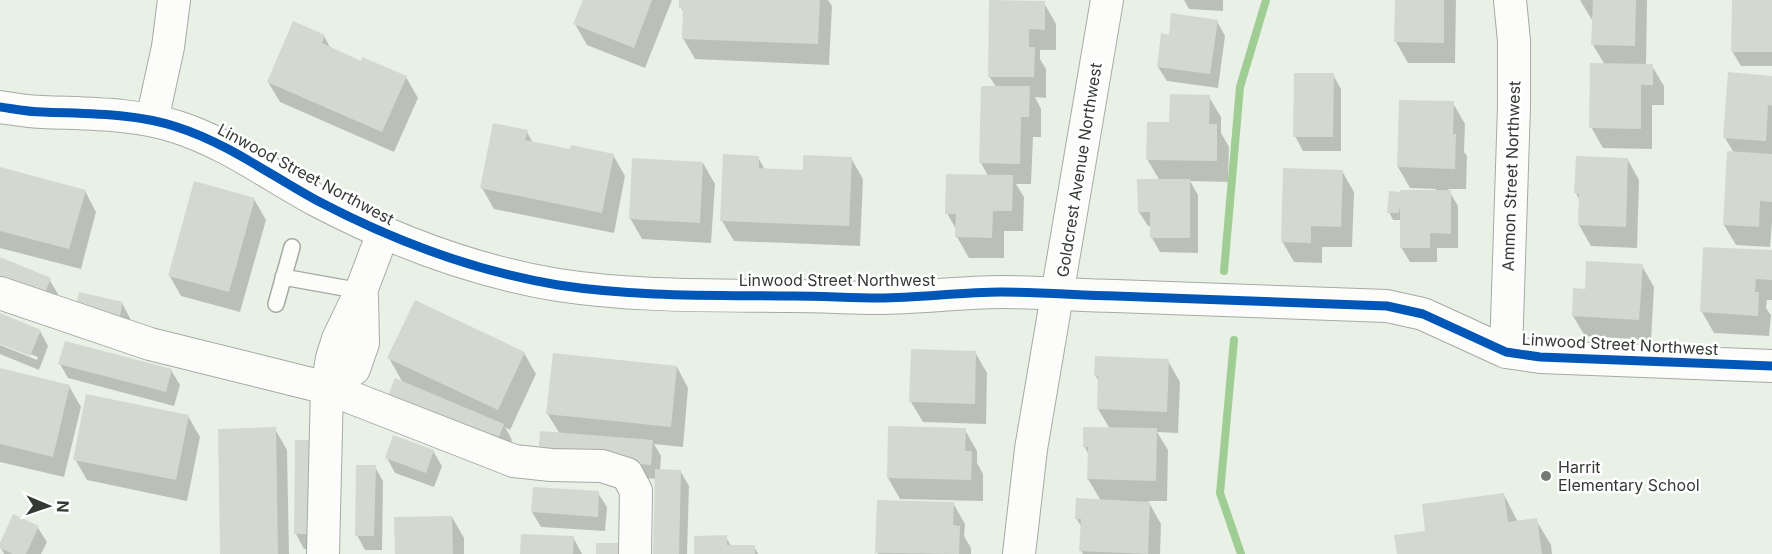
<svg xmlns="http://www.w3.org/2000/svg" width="1772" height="554" font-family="Inter,sans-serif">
<rect width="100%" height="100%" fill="#e9f1e6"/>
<path fill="#0003" d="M584,0H672L645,68L587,45L575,24Z
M681,0H828L832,6L829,65L695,59L683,38L684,13L681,7Z
M1184,0H1223V11L1189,9Z
M1396,0H1456L1455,63H1408L1396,42Z
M1580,0H1647L1646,65L1652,66L1664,86V105H1652V149L1603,148L1591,127L1605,65L1593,45L1594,20H1592Z
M1733,0H1772V66H1741L1732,51Z
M1044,3L1056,24V50H1040V59L1046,69V98L1035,97L1041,109V137H1033L1031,184H1016L1024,197L1023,231H1004V258H969L957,237V231L947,213L988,176L981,163L996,87L989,76Z
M1217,21L1225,36L1218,88L1167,81L1158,67Z
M324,36L331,49L362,63L406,77L418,98L394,152L280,102L268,82Z
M1333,75L1341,89V151H1303L1295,136Z
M1772,77V221L1770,247L1736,245L1724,225L1734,153L1725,138Z
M1209,97L1221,117V133L1229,147L1228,182L1190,181L1198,195V253L1160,252L1152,238V226H1148L1139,212L1160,181L1147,159L1171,124Z
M1453,103L1465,124L1464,152L1467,156L1466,189H1448L1458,206V248H1437V262H1410L1401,247L1402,220H1393L1389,212L1390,193L1436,191V189L1410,188L1398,167Z
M527,132L533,143L571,151L613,155L625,176L614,233L494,209L482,188Z
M758,157L765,170L804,171L851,158L863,179L860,246L734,241L722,221Z
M1628,160L1639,180L1637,248L1591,246L1579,225L1580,201L1576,193Z
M703,163L715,184L711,243L642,239L630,218Z
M0,168L85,191L96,212L81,269L0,248Z
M1342,171L1354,192L1352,247H1322V263L1294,262L1282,241Z
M254,199L266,220L240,312L181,296L169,275Z
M1772,252V300H1767L1766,308L1771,315L1769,336L1714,333L1702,312Z
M0,258L49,279L58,294L50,314Z
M1642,266L1654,287L1651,340L1585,336L1573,316L1586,290Z
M80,294L122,303L130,318L126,338Z
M0,315L40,331L48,346L39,370L0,354V345L37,360L38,357L0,342Z
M975,352L987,373L986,424L923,422L911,402Z
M524,353L536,374L510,430L505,427L512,440L504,458L403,383L389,358Z
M1168,361L1180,382L1178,433L1157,432L1168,450L1167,501H1148L1161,524L1160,554H1083L1081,551L1082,528L1076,518L1101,501L1088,479L1089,455L1084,446L1110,429L1098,409L1099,382L1096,376Z
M60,364L171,370L180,385L174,406L68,378Z
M677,367L688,388L683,447L654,444L661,456L660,471L681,472L689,486L687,554H654L656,479L548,471L560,434L547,413Z
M0,369L69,386L81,407L64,477L0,462Z
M188,416L200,437L187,501L87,480L75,459Z
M889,428L965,430L977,451V463L983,474V501L900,499L888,478Z
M275,429L287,450L289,554H222Z
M296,441L329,549H304L296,534Z
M433,451L442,466L434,487L395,473L387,458Z
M375,467L383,481L382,550H365L357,535Z
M598,493L607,507L605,531L541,527L532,512Z
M1504,495L1518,522L1536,520L1551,545L1552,554H1398L1427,532Z
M953,503L965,524L964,536L971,548V554H878L877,552Z
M452,517L464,538V554H397Z
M38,528L47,542L41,554H4L0,546Z
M573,537L582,554H522Z
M726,537L731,546H754L758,554H695Z"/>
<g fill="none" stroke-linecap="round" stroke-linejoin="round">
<path stroke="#9fcd93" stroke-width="8" d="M1224,271L1240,87L1266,0
M1234,340L1220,493L1241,554"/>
</g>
<path fill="#d3d9d1" d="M583,0H652L634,48L573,24Z
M679,0H820L818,44L682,39L683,8H679Z
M989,0L1045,1V30L1029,29V47H1035L1034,77H988Z
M1395,0H1444V43L1394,42Z
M1593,0H1636L1635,46L1591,45Z
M1732,0H1772V52H1731Z
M1171,13L1218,20L1210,74L1157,67L1161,33L1169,35Z
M293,21L325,35L322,43L361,61L362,57L407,76L382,132L267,82Z
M1590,63L1653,64V85H1641V129L1589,128Z
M1728,72L1772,76V106L1768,105L1766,141L1723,138Z
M1294,73H1334L1333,137H1293Z
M981,86H1030L1029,117H1021L1020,164L979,163Z
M1170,94L1210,95L1209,124H1217V161L1146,160L1147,122H1169Z
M1399,100L1454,101L1453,134H1456L1455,169L1397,167Z
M493,123L528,130L525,140L570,149L571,145L614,154L602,213L480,188Z
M1727,151L1772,154V202L1760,201L1759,227L1723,225Z
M723,154L759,156V168L803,170V155L852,157L849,226L720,221Z
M1576,156L1628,158L1626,227L1578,225L1579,194L1574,193Z
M632,158L703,162L700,223L629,219Z
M0,167L86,190L69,249L0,231Z
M1283,168L1343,170L1341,227L1311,226V243L1281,242Z
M946,174L1013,175L1012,211H993L992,238L955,237L956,214H945Z
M1137,179H1190V238H1150V212H1138Z
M194,181L255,198L229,292L168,276Z
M1400,190H1451V234L1430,233V248H1400V205L1399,213H1387L1389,191L1400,192Z
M1703,247L1772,250V280L1756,279L1755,292H1759L1758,316L1700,312Z
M0,257L51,278L42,300L0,283Z
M1586,261L1643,264L1639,320L1572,316L1573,288L1585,289Z
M79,292L123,302L118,324L74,314Z
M415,300L525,352L498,410L387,358Z
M0,313L41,330L30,356L0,344Z
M65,341L172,369L166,392L58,364Z
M911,349L976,351L975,404L909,402Z
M553,353L677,366L671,427L546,414Z
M1095,356L1169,359L1167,412L1097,409L1098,376H1094Z
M0,368L70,385L53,457L0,444Z
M395,378L504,424L496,444L387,398Z
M86,394L189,415L176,480L73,460Z
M888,426L966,428L965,451H972L971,480L887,478Z
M276,427L278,554H220L218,429Z
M1083,427L1157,428L1156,481L1087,479L1088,447H1083Z
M540,431L653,440L651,465L538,457Z
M393,435L434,450L426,473L385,458Z
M295,440H322V534H294Z
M356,465H376L374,536H355Z
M655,469L681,470L679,554H653Z
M533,487L599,491L598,517L531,512Z
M1504,493L1508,522L1537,518L1542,554H1397L1394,535L1425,531L1422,504Z
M1076,498L1150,502L1148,554L1079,551L1081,519H1075Z
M877,500L954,502L953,525L960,526L959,554L875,553Z
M13,514L39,526L26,554H13L0,548V543Z
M452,516L453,554H395L394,517Z
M521,534L574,536L573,554H520Z
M727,535V545H755V554H694V536Z
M596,543H622V554H596Z"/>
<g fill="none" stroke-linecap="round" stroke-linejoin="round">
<defs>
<path id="service" d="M283,277L361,291
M276,304L292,247"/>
<path id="minor" d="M0,107C14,109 28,112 43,112C87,114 135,113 177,127C227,143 270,175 316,200C392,240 473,271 558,285C636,297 715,295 794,296C822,296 851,298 879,298C920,298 960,292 1001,292C1039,292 1077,295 1115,296C1206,299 1296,303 1387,306L1423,314L1506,352L1540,357L1772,366
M152,120L168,47L174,0
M0,293L150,344L327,388L514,461L551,465L602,466L627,474L636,491L635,554
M1506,352L1514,106V41L1510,0
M327,388L354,369L363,343L362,297
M323,554L327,388L332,358L338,339L361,291L383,233
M1019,554L1031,449L1107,0"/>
</defs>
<use href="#service" stroke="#a5aba3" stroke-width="18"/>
<use href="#minor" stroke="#a5aba3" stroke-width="34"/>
<use href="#service" stroke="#fcfdfb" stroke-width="15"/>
<use href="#minor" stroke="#fcfdfb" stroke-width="32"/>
<defs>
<path id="cycleway" d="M0,107C14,109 28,112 43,112C87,114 135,113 177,127C227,143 270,175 316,200C392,240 473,271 558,285C636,297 715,295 794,296C822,296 851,298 879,298C920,298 960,292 1001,292C1039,292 1077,295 1115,296C1206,299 1296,303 1387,306L1423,314L1506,352L1540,357L1772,366"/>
</defs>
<use href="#cycleway" stroke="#fff" stroke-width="13"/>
<use href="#cycleway" stroke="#0057b8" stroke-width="9"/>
</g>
<circle fill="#737a72" stroke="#fff" stroke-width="2" cx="1546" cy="476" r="6"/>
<g text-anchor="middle" stroke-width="5" stroke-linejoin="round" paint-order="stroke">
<g font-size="16" fill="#343a33" stroke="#fff">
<text transform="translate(1079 170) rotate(-81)" y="6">Goldcrest Avenue Northwest</text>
<text transform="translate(306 174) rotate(28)" y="6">Linwood Street Northwest</text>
<text transform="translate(1511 176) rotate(-88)" y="6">Ammon Street Northwest</text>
<text x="837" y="286">Linwood Street Northwest</text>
<text transform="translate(1620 344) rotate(3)" y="6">Linwood Street Northwest</text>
</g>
<g font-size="16" fill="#343a33" stroke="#fff" text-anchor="start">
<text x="1558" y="473">Harrit<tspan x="1558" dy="18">Elementary School</tspan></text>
</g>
</g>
<g transform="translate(48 506) rotate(92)" stroke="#ffffff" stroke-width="4.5" paint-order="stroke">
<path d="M0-4.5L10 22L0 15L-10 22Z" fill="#343a33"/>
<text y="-9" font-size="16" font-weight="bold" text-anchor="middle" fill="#343a33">N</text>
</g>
</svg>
